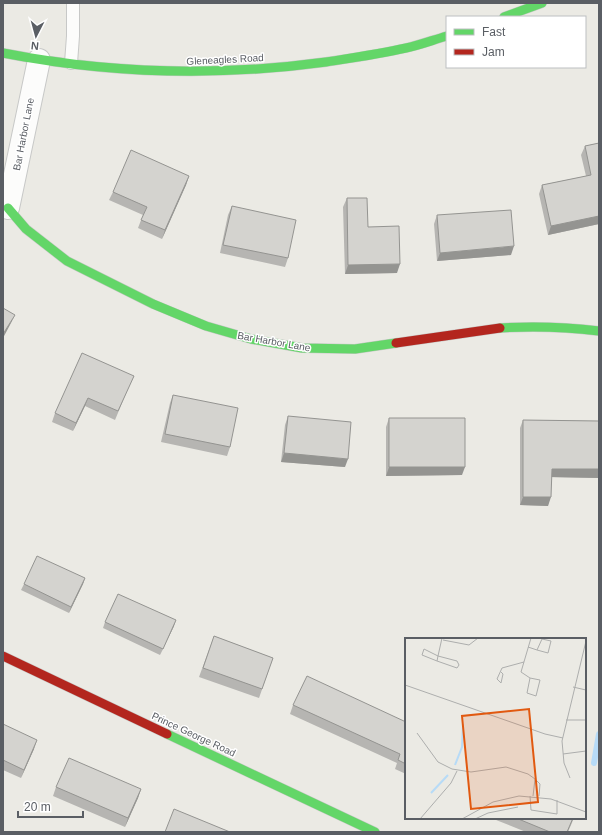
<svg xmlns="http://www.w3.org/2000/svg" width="602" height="835" font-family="Arial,sans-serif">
<rect width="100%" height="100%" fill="#ebeae4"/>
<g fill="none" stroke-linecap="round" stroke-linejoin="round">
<path stroke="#b7dbf7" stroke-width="6" d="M594,763L599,734"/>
<defs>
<path id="lane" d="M71,63L73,36V3"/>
<path id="street" d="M3,202L8,208L39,60"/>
<path id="fast" d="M504,17L542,3
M3,53C111,74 216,77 326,62C352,58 380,54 406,48C420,45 433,40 447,36
M8,208L26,229L67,261L153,304L206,326L251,339L302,348L355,349L396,343
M500,328C533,326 566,327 599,331
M167,734L375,832"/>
<path id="jam" d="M396,343L500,328
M3,656L167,734"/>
</defs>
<use href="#lane" stroke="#c7c8c7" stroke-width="14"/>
<use href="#street" stroke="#c7c8c7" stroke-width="24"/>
<use href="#fast" stroke="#c7c8c6" stroke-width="10"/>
<use href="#jam" stroke="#c7c8c6" stroke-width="10"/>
<use href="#lane" stroke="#fcfcfb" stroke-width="12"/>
<use href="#street" stroke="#fcfcfb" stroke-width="22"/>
<use href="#fast" stroke="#63d668" stroke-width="9"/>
<use href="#jam" stroke="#b3261e" stroke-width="9"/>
</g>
<path fill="#b6b5b2" d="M599,143V224L548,235L539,194L542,185L586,176L581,155L585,146Z
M189,176L186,185L162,239L138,228L143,215L109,200L113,192Z
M347,198L368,227L397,273L345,274L343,207Z
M232,206L288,258L285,267L220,253L228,215Z
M437,215L511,255L437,261L434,224Z
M134,376L130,384L115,420L85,406L73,431L52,422L55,413Z
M173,395L230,447L227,456L161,442L170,403Z
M288,416L345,467L281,462L285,425Z
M389,418L462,475L386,476V427Z
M523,420L599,421V478L551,477L548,506L520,505V428Z
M85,578L83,584L69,613L21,590L24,584Z
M105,622L174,626L160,655L103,628Z
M214,636L273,658L259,698L199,677Z
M293,705L406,722V774L395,769L397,763L290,714Z
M3,724L34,749L21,778L3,770Z
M56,787L141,789L138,798L125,827L53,796Z
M491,818H574L568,832H526Z"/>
<path fill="#949491" d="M189,176L186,185L162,239L165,230Z
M599,216V224L548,235L551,226Z
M514,246L511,255L437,261L440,253Z
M400,264L397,273L345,274L348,265Z
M15,315L11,323L3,338V334Z
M88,398L85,406L73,431L76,423Z
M284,453L348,459L345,467L281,462Z
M389,467H465L462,475L386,476Z
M552,469H599V478L548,477Z
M523,497H551L548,506L520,505Z
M85,578L83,584L69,613L71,607Z
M176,620L174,626L160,655L163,649Z
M37,740L34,749L21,778L24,770Z
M141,789L138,798L125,827L128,818Z"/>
<path fill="#d4d3cf" stroke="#949491" d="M599,143V216L551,226L542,185L591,175L585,146Z
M131,150L189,176L165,230L141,220L147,207L113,192Z
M347,198H367L368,227L399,226L400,264L348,265Z
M232,206L296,220L288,258L223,245Z
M511,210L514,246L440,253L437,215Z
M3,308L15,315L3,334Z
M82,353L134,376L118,411L88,398L76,423L55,413Z
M173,395L238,408L230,447L165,434Z
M288,416L351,422L348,459L284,453Z
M389,418H465V467H389Z
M523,420L599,421V469H552L551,497H523Z
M37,556L85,578L71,607L24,584Z
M118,594L176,620L163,649L105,622Z
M214,636L273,658L262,689L203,668Z
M307,676L406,722V764L398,760L400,754L293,705Z
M3,724L37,740L24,770L3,760Z
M69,758L141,789L128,818L56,787Z
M174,809L230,832H165Z
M516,818H573L567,832H550Z"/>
<g text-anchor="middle" stroke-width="3" stroke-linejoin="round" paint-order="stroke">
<g font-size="10" fill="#5a5e64" stroke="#fff">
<text transform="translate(225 59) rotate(-3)" y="4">Gleneagles Road</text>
<text transform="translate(23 134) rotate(-79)" y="4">Bar Harbor Lane</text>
<text transform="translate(274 341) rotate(10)" y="4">Bar Harbor Lane</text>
<text transform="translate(194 734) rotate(25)" y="4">Prince George Road</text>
</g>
</g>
<g transform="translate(405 638)">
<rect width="181" height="181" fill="#ebeae4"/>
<path fill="none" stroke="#b7dbf7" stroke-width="2" d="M50,127L57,109L58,86M26,155L43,137"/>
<path fill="none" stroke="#adaead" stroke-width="1" d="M38,2L64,7L73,0M123,9L132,12L143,15L146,3L137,1L132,12M32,23L52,30L54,27L52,23L33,18L32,23L17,17L19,11L33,18L37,0M96,34L98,36L96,45L92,41L97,30L119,24M125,40L122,55L131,58L135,42L125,40L116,34L126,0M0,47L140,96L158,100M168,49L181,52M161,82H181M12,95L33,124L47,131L66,134L101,129L123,136L130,141M158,116L181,113M165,140L159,125L157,103L181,3M125,158L126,172L152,176V162M128,158L130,141L135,146L134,158M15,181L46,145L52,133M57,181L88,164L114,158L146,161L181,174M70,181L83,175L113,169"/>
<path fill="#e15910" fill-opacity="0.15" stroke="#e15910" stroke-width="2" d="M124,71L133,164L66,171L57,78Z"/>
<rect width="181" height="181" fill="none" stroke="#5a5e64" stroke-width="2"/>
</g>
<rect width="602" height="835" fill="none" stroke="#5a5e64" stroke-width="8"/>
<rect x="446" y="16" width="140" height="52" fill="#ffffff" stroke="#bdbfc1"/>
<rect x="454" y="29" width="20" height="6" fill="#63d668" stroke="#bdbfc1"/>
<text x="482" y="36" font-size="12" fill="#5a5e64">Fast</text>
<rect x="454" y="49" width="20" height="6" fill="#b3261e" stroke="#bdbfc1"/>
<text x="482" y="56" font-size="12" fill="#5a5e64">Jam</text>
<g transform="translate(36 36) rotate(186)" stroke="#ffffff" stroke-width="3" paint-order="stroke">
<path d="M0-3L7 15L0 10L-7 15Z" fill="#5a5e64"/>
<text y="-6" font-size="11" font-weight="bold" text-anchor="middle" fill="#5a5e64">N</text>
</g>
<path d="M18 811v6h65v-6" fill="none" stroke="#5a5e64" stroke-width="2"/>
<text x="24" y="811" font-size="12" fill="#5a5e64" stroke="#ffffff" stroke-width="3" paint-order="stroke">20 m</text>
</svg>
